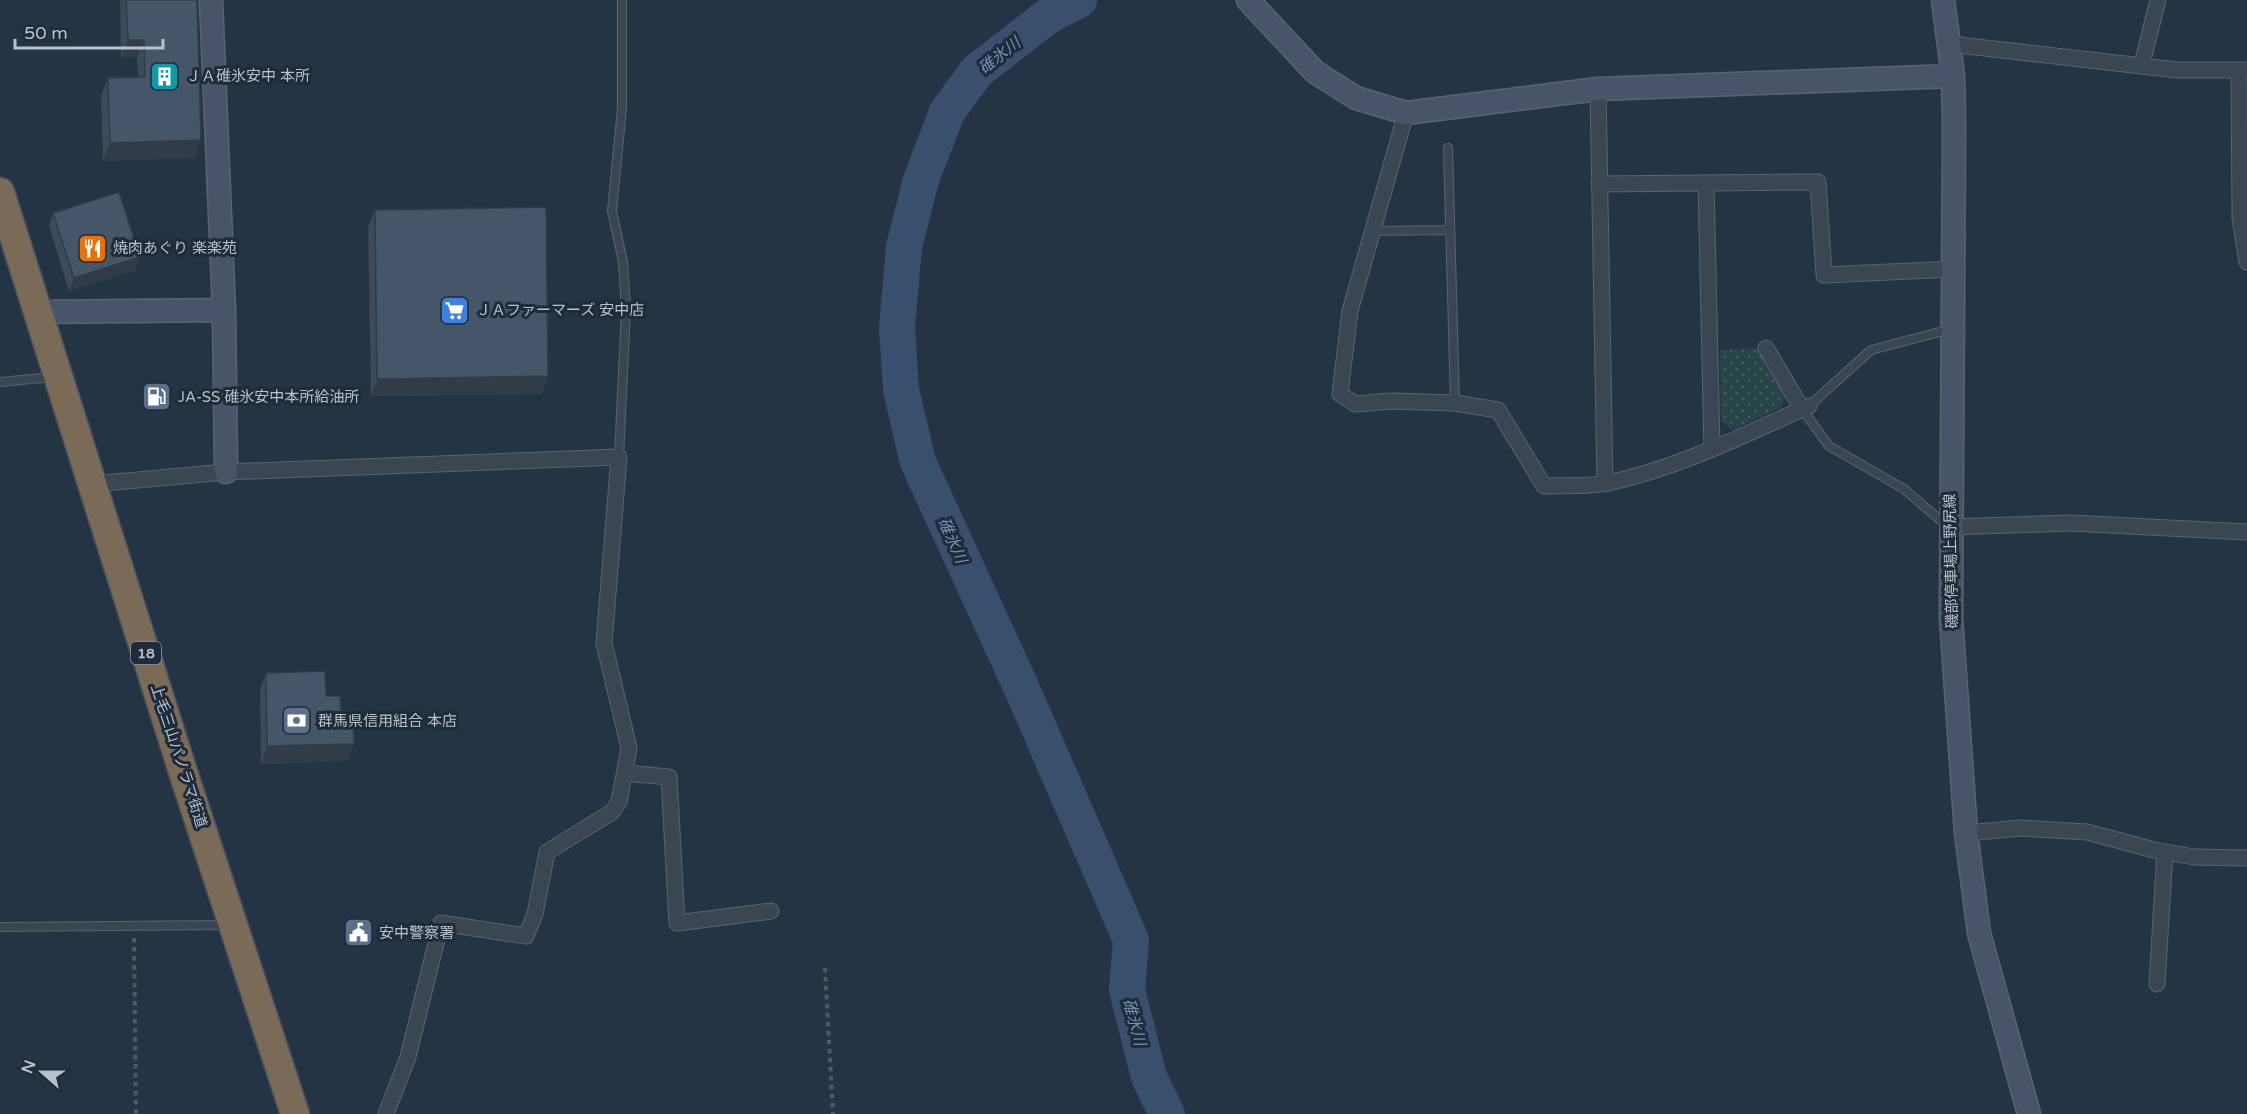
<svg xmlns="http://www.w3.org/2000/svg" width="2247" height="1114" font-family="'Varela Round','Noto Sans JP',sans-serif">
<defs>
<pattern id="park-dots" width="8" height="8" patternUnits="userSpaceOnUse" patternTransform="scale(1.5)"><rect width="8" height="8" fill="#274446"/><path d="M2 2h.1M6 6h.1" fill="none" stroke="#445d60" stroke-width="1.8" stroke-linecap="round"/></pattern>
</defs>
<rect width="100%" height="100%" fill="#253445"/>
<path fill="url(#park-dots)" d="M1758,348L1787,393L1782,407L1732,430L1721,422L1720,350Z"/>
<g fill="none" stroke-linecap="round" stroke-linejoin="round">
<path stroke="#38506d" stroke-width="36" d="M1079,0L1048,16L977,71L947,112L921,180L904,247L897,328L901,390L918,462L1022,689L1131,940L1127,990L1149,1077L1167,1114"/>
<defs>
<path id="lane" d="M1448,148L1455,403
M1372,231L1450,230
M0,382L52,377
M1809,406L1871,350L1951,329
M1802,409L1829,446L1904,489L1946,525
M619,457L626,309L623,262L612,211L622,108V0
M0,927L226,925"/>
<path id="street" d="M1950,44L2177,70H2247
M2142,64L2158,0
M2239,71L2240,218L2247,262
M1598,89L1605,483
M1406,113L1350,311L1340,394L1355,404L1392,401L1455,403L1498,410L1544,486C1565,485 1587,487 1608,483C1678,468 1744,435 1809,406
M1706,183L1712,449
M1599,184L1818,182L1824,275L1954,269
M1766,348L1802,409
M93,484L226,472L619,457L604,643L629,748L619,802L612,812L547,852L535,914L526,936L441,923L408,1057L386,1114
M1949,527L2071,523L2247,532
M625,773L669,777L677,923L771,911
M1966,833L2021,828L2087,832L2154,850L2194,857L2247,858
M2157,984L2165,852"/>
<path id="secondary" d="M211,0L224,310L226,472
M1248,0L1315,72L1356,98L1406,113L1598,89L1953,76
M1943,0L1953,76L1954,127L1951,618L1966,833L1979,933L2029,1114
M38,312L224,310"/>
<path id="highway" d="M0,192L184,775L295,1114"/>
</defs>
<use href="#lane" stroke="#586472" stroke-width="10"/>
<use href="#street" stroke="#586472" stroke-width="17"/>
<use href="#secondary" stroke="#586472" stroke-width="25"/>
<use href="#highway" stroke="#44515f" stroke-width="31"/>
<path stroke="#466062" stroke-width="4" stroke-dasharray="4.5 4.5" stroke-linecap="butt" d="M134,938L136,1114
M825,968L833,1114"/>
<use href="#lane" stroke="#3a4654" stroke-width="8"/>
<use href="#street" stroke="#3a4654" stroke-width="15"/>
<use href="#secondary" stroke="#485568" stroke-width="22"/>
<use href="#highway" stroke="#7b6b56" stroke-width="28"/>
</g>
<path fill="#3c4a5a" d="M120,0H197L195,158L103,161L101,96L108,78L138,77L137,57L121,58Z
M375,210L542,394L371,396L368,227Z
M53,213L135,270L69,291L49,226Z
M266,673L341,711L354,744L347,761L261,764L260,690Z"/>
<path fill="#313c4a" d="M128,40H144L137,57L121,58Z
M201,140L195,158L103,161L110,143Z
M140,257L135,270L69,291L74,278Z
M548,376L542,394L371,396L377,379Z
M354,744L347,761L261,764L267,746Z"/>
<path fill="#465669" stroke="#313c4a" stroke-width="1.5" d="M126,0H197L201,140L110,143L108,78L145,77L144,40H128Z
M119,192L140,257L74,278L53,213Z
M546,207L548,376L377,379L375,210Z
M325,671L326,696H340L341,711H353L354,744L267,746L266,673Z"/>
<defs>
<symbol id="building-square" viewBox="-11 -11 22 22"><rect x="-9" y="-9" width="18" height="18" rx="4" fill="#0f9aa8" stroke="#1e2b3a"/><path d="M-4-6H4V6H1V3H-1V6H-4ZM-2.5-4.3h1.7v1.8h-1.7ZM.8-4.3h1.7v1.8H.8ZM-2.5-1h1.7V.8h-1.7ZM.8-1h1.7V.8H.8Z" fill="#fff"/></symbol>
<symbol id="restaurant-square" viewBox="-11 -11 22 22"><rect x="-9" y="-9" width="18" height="18" rx="4" fill="#e8710a" stroke="#1e2b3a"/><path d="M-5-6h1v4h1v-4h1v4h1v-4h1v5L-1.5 .5V6h-2V.5L-5-1ZM5-6V6H3V1.5H1.5Q1.5-4 5-6Z" fill="#fff"/></symbol>
<symbol id="supermarket-square" viewBox="-11 -11 22 22"><rect x="-9" y="-9" width="18" height="18" rx="4" fill="#3f7fe0" stroke="#1e2b3a"/><path d="M-6-5.5h2.5l.6 2H6L4.5 2H-2.5L-4.4-4H-6ZM-1.5 3.2a1.3 1.3 0 1 0 .1 0ZM3 3.2a1.3 1.3 0 1 0 .1 0Z" fill="#fff"/></symbol>
<symbol id="fuel-square" viewBox="-11 -11 22 22"><rect x="-9" y="-9" width="18" height="18" rx="4" fill="#5c6f8a" stroke="#1e2b3a"/><path d="M-5.5-6h7V0h2V4h1.3V-2.5L3-4.5l.8-.8L6-3V5H2.5V1h-1V6h-7ZM-4.2-4.7v3.2H.2V-4.7Z" fill="#fff"/></symbol>
<symbol id="bank-square" viewBox="-11 -11 22 22"><rect x="-9" y="-9" width="18" height="18" rx="4" fill="#5c6f8a" stroke="#1e2b3a"/><path d="M-6-4H6V4H-6ZM0-2.3a2.3 2.3 0 1 0 0 4.6a2.3 2.3 0 1 0 0-4.6Z" fill="#fff"/></symbol>
<symbol id="civic-square" viewBox="-11 -11 22 22"><rect x="-9" y="-9" width="18" height="18" rx="4" fill="#5c6f8a" stroke="#1e2b3a"/><path d="M-.6-6.5H3V-4.5H.6V-3L4-1V1h2V6H-6V1h2V-1L-.6-3ZM-1.2 2.5V6h2.4V2.5Z" fill="#fff"/></symbol>
</defs>
<g fill-rule="evenodd">
<use href="#building-square" x="148" y="60" width="33" height="33"/>
<use href="#restaurant-square" x="76" y="232" width="33" height="33"/>
<use href="#supermarket-square" x="438" y="294" width="33" height="33"/>
<use href="#fuel-square" x="140" y="380" width="33" height="33"/>
<use href="#bank-square" x="280" y="704" width="33" height="33"/>
<use href="#civic-square" x="342" y="916" width="33" height="33"/>
</g>
<g text-anchor="middle" stroke-width="6" stroke-linejoin="round" paint-order="stroke">
<rect fill="#1e2b3a" stroke="#8994a2" stroke-width="1.5" x="131" y="642" width="30" height="22" rx="4.5"/>
<g font-size="14" font-weight="bold" fill="#b7c1ce">
<text x="146" y="658">18</text>
</g>
<g font-size="15" fill="#b7c1ce" stroke="#1e2b3a" text-anchor="start">
<text x="186" y="81">ＪＡ碓氷安中 本所</text>
<text x="113" y="253">焼肉あぐり 楽楽苑</text>
<text x="476" y="315">ＪＡファーマーズ 安中店</text>
<text x="178" y="402">JA-SS 碓氷安中本所給油所</text>
<text x="318" y="726">群馬県信用組合 本店</text>
<text x="379" y="938">安中警察署</text>
</g>
<g font-size="15" fill="#b7c1ce" stroke="#1e2b3a">
<text transform="translate(1951 561) rotate(-91)" y="5">磯部停車場上野尻線</text>
<text transform="translate(179 756) rotate(72)" y="5">上毛三山パノラマ街道</text>
</g>
<g font-size="16" font-style="italic" fill="#7593b3" stroke="#1e2b3a">
<text transform="translate(999 55) rotate(-39)" y="6">碓氷川</text>
<text transform="translate(953 540) rotate(66)" y="6">碓氷川</text>
<text transform="translate(1135 1022) rotate(75)" y="6">碓氷川</text>
</g>
</g>
<g transform="translate(42 1072) rotate(291)" stroke="#1e2b3a" stroke-width="4.5" paint-order="stroke">
<path d="M0-4.5L10 22L0 15L-10 22Z" fill="#b7c1ce"/>
<text y="-9" font-size="16" font-weight="bold" text-anchor="middle" fill="#b7c1ce">N</text>
</g>
<path d="M15 39v9h148v-9" fill="none" stroke="#b7c1ce" stroke-width="3"/>
<text x="24" y="39" font-size="18" fill="#b7c1ce" stroke="#1e2b3a" stroke-width="4.5" paint-order="stroke">50 m</text>
</svg>
